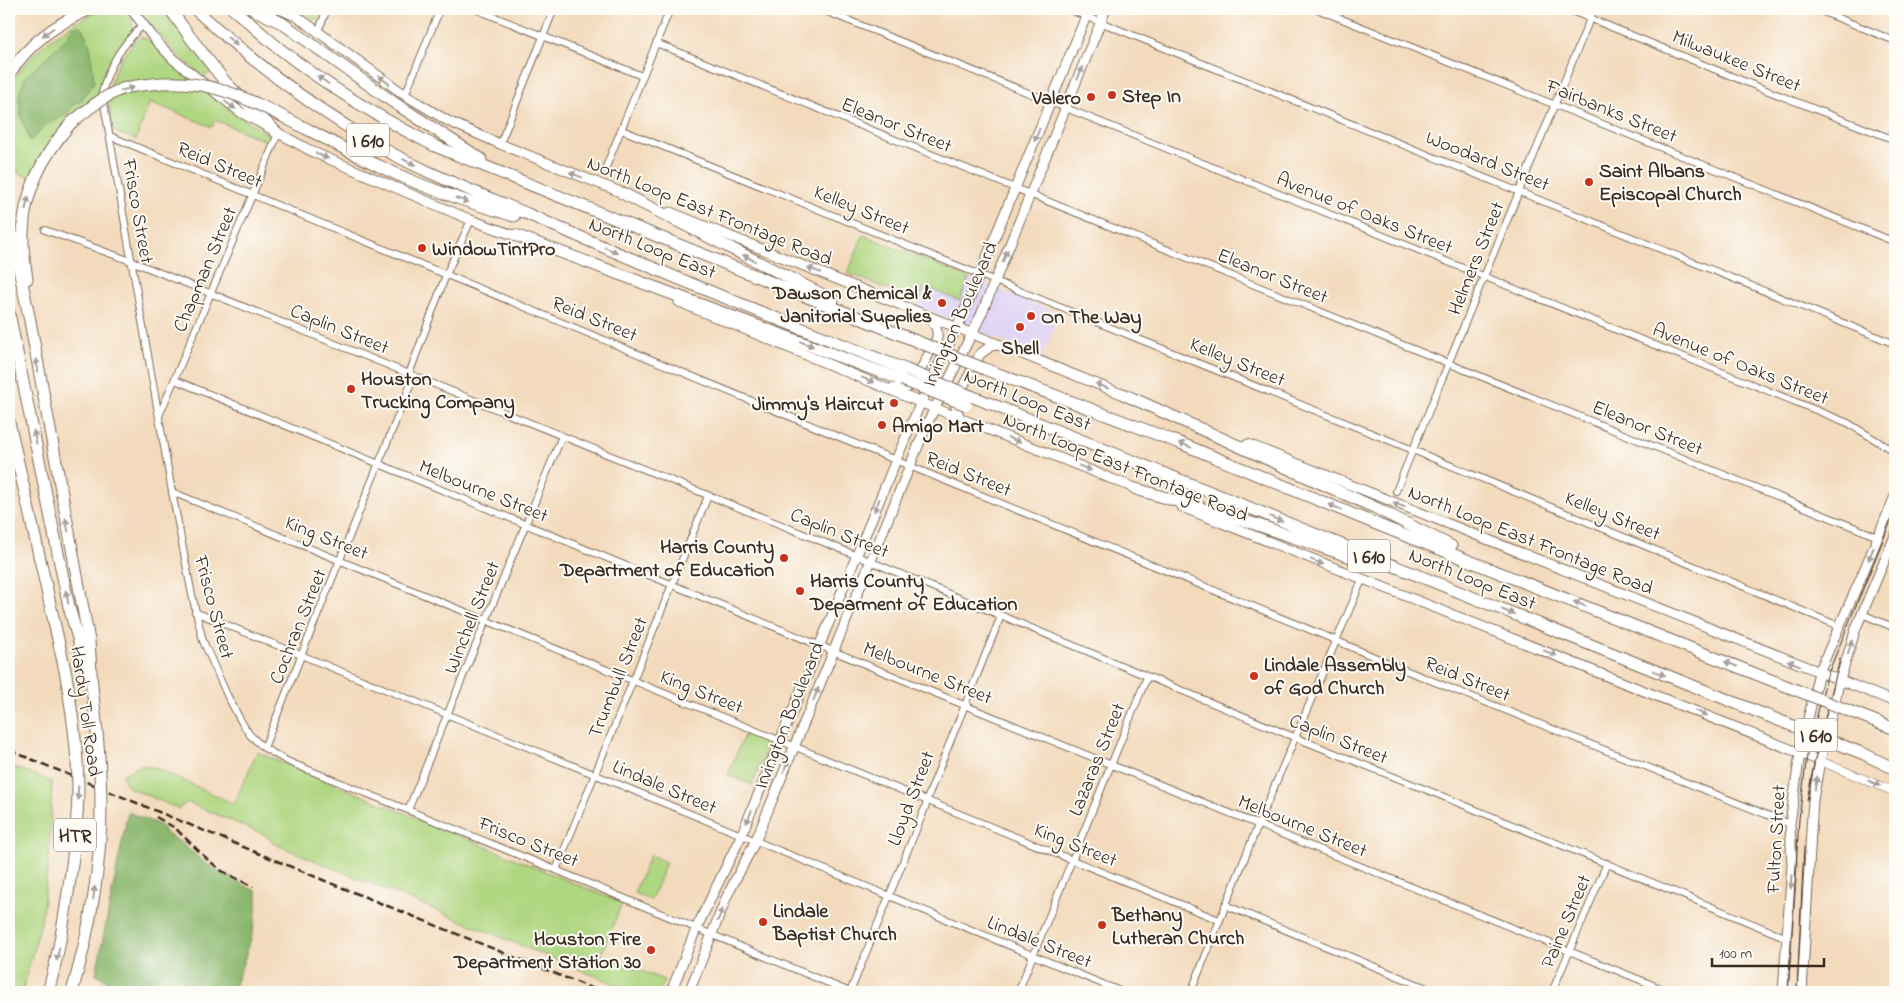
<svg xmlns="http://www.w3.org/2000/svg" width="1904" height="1001" font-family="'Indie Flower',sans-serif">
<rect width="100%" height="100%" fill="#fdfcf7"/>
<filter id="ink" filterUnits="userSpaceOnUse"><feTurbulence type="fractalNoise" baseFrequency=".02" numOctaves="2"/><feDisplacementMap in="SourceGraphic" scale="10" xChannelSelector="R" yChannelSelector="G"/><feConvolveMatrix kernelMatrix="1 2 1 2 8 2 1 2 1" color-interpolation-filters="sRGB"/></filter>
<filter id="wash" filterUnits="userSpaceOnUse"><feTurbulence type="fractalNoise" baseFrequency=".0096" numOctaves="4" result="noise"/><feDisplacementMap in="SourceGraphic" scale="20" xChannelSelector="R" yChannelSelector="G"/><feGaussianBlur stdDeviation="1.12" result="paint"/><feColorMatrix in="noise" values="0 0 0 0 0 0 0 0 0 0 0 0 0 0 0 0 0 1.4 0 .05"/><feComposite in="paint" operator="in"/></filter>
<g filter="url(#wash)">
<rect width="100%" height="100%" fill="#f3dabc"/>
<path fill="#e0d4f4" d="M969,277L1060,314L1042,357L917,306L925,287L960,301Z"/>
<path fill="#afd680" stroke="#75804f" d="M103,9H123L132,20L133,29L108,65L103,77L100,98L31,178L12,170L13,79L23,66L47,42L74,23Z
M137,9H167L211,72L204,77L176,53Z
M299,9H324L320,17L315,20Z
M141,37L148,39L185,75L221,104L270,136L271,140L269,150L266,149L268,143L266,141L215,120L212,127L150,102L136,140L113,131C108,102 106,78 125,53C130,47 134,41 141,37Z
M863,235L969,278L960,301L925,287L919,302L848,273Z
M745,733L770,743L752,785L728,775Z
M257,752L622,903L601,955L664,980L659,992H634L275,844L265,835L187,802L179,809L128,787L122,775L141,765L156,768L234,804Z
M9,765L52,782L49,857L41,922L22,992H9Z
M650,855L666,862L651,900L634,893Z"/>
<path fill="#8bb76e" stroke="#637046" d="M81,26L90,45L94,82L81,101L75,103L66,115L47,124L30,141L21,116L19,94L25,78L67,38L72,27Z
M128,812L162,826L165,833L180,842L206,864L257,892C258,928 245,959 232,992H110L109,982L96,974Z"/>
</g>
<g filter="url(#ink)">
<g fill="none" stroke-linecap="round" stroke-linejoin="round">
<defs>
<path id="minor" d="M475,9L642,76
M820,9L1848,423L1895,452
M1068,9L1895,344
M1317,9L1895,242
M1567,9L1763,89L1895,140
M1816,9L1895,41
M143,25C122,45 109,64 102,93L172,492L192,595L203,641L227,695L242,723L250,735L264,748L289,762L556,870L850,992
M318,32L327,9
M656,43L1878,537
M405,95L440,9
M622,130L1413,450L1839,626
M110,136L929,474L1323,635L1400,668L1790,824
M500,144L554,9
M606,167L670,9
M45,230L131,261L838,548L1289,735L1437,794L1787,938
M409,374L446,275L471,220
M175,380L964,705L1670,992
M159,416L278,134
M1396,491L1594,9
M172,492L1219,920
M195,612L596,775L1122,992
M1862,614L1895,628
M264,748L414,376
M408,810L562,436
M556,870L708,496
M1225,905L1436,992
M850,992L925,808L929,794L1001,616
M1018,992L1147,677
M1191,992L1258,825L1362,580
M1552,992L1607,863"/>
<path id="tertiary" d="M1820,761L1895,792"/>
<path id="secondary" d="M131,9L157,42L173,59L240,112L315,153L471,220L519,237
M288,10L405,95L448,121L500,144L628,195
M670,212L1129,397
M679,302L912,399L1142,491
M893,388C902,389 908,389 914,383L937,338C938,328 935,324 928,318
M960,418L955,405L956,400L980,354L991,346L999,345
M1248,444L1895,702
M1182,507L1820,761
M671,992L696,929L741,836L896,460L921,402L962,317L1089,9
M689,992L727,896L755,842L928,422L981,315L1106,9
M1783,992L1792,865L1790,824L1800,753L1819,672L1860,580L1895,496
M1802,992L1811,831L1813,800L1820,761L1840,680L1856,628L1895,536"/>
<path id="motorway" d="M170,9L190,37L226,83L278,134
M195,9C246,56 303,100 362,136C414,169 473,191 530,215C654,270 781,321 907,370
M233,9C249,22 264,36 280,49C328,87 380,118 435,146L921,343
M253,9L282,23L393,102L481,159
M282,9L293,14
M9,74C29,43 56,23 91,9
M307,129C354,154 401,179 452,196C473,204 494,209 514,216
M622,193L833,300
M9,221L30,321L89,641L92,687
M515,235L902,380
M27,279C25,264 22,248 23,233C24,190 44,154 71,123
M9,313L69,607L87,670
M985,369L1180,443L1381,526L1776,682
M1123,394L1376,508L1451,546
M971,396L1768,716
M9,422L66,675
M1136,489L1255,524L1354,558
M1872,720L1895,729
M1864,754L1895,769"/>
</defs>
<use href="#minor" stroke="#7b6855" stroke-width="8"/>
<use href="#tertiary" stroke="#7b6855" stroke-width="9"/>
<use href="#secondary" stroke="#7b6855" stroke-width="11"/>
<use href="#motorway" stroke="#7b6855" stroke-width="13"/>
<use href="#minor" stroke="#fff" stroke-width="6"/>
<use href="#tertiary" stroke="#fff" stroke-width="8"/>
<use href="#secondary" stroke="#fff" stroke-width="9"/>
<use href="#motorway" stroke="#fff" stroke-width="11"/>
<path stroke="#3b2a1e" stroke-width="1" d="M1807,800L1815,759L1840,659
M1788,992L1799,819L1807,755L1827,676L1895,511
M1797,992L1804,847"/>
<path stroke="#3b2a1e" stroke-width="2.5" stroke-dasharray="8 4" stroke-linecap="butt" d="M9,750L323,880L601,992
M156,817L175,828L207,859L222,871L253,887"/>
<defs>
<path id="motorway-bridge" d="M71,123C87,110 102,97 122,89C131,86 142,85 152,84C213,77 254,102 307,129
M921,343L985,369
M907,370L971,396
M902,380L966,405
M1776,682L1872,720
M1768,716L1864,754
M48,992C60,950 66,908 72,865C75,840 78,814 78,789C78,751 72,713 66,675
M72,992C89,933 101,870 101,808C101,768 97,727 92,687"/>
</defs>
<use href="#motorway-bridge" stroke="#7b6855" stroke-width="13" stroke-linecap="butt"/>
<use href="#motorway-bridge" stroke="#fff" stroke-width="11"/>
</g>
<defs><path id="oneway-solid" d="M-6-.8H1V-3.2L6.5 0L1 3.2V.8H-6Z" transform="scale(1.25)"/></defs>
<g fill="#a79f9a">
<use href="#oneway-solid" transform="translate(48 32) rotate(144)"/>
<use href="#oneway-solid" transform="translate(232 41) rotate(40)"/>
<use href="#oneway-solid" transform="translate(1080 73) rotate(-68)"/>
<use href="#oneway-solid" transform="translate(323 80) rotate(-145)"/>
<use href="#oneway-solid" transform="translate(384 80) rotate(-144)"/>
<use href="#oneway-solid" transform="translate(127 89) rotate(-16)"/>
<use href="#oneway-solid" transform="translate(230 105) rotate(35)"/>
<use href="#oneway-solid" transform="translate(1037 135) rotate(112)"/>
<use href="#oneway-solid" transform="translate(322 156) rotate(24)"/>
<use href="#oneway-solid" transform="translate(409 162) rotate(25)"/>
<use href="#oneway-solid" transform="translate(576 175) rotate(-158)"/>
<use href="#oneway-solid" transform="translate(462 200) rotate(17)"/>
<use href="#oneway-solid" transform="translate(27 203) rotate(-77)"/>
<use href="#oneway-solid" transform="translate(611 250) rotate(22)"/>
<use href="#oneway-solid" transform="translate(1005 256) rotate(-68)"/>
<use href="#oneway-solid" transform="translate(749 258) rotate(-153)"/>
<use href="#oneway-solid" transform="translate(814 270) rotate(-158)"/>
<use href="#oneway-solid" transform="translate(807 344) rotate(21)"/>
<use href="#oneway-solid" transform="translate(37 365) rotate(-100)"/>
<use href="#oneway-solid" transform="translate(868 380) rotate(22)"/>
<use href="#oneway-solid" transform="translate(1102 386) rotate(-158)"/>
<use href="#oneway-solid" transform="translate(35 437) rotate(-102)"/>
<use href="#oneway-solid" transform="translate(1014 440) rotate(22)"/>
<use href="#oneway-solid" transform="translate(1185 445) rotate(-158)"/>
<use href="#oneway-solid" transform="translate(1085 468) rotate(22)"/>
<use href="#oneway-solid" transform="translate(877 505) rotate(113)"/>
<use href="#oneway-solid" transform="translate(1399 505) rotate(-159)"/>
<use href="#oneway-solid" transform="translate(1335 507) rotate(-158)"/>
<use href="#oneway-solid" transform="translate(1276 519) rotate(22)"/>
<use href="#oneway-solid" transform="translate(67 525) rotate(-101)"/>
<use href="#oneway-solid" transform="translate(1871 554) rotate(112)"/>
<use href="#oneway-solid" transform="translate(1317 562) rotate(22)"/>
<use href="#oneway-solid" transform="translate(67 597) rotate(-101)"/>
<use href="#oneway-solid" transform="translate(1580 604) rotate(-158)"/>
<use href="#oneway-solid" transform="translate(1508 612) rotate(22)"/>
<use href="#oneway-solid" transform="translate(1850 647) rotate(-73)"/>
<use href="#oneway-solid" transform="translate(1550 653) rotate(22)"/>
<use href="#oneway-solid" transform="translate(1794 663) rotate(-158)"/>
<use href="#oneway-solid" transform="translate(1731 664) rotate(-158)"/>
<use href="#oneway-solid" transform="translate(1659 673) rotate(22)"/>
<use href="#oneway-solid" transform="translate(816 694) rotate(-68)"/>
<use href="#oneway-solid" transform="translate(1701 713) rotate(22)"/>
<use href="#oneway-solid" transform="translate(786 766) rotate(-68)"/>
<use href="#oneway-solid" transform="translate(1816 783) rotate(-80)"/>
<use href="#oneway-solid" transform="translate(1874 783) rotate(23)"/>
<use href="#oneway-solid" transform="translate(78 793) rotate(92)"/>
<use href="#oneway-solid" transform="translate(749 817) rotate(112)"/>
<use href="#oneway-solid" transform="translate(1791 882) rotate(93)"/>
<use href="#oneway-solid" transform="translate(94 893) rotate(-84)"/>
<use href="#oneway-solid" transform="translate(720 915) rotate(-68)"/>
<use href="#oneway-solid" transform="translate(58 954) rotate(102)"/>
</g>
</g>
<g fill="#c8321e" stroke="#fdfcf7" stroke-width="2">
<circle cx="1112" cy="95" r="5"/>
<circle cx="1091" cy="97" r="5"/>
<circle cx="1589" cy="182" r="5"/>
<circle cx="422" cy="248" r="5"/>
<circle cx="942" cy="303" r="5"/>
<circle cx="1031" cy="316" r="5"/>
<circle cx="1020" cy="327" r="5"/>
<circle cx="351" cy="389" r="5"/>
<circle cx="894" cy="403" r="5"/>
<circle cx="882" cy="425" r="5"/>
<circle cx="784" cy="558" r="5"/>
<circle cx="800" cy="591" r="5"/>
<circle cx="1254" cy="676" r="5"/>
<circle cx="763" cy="922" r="5"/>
<circle cx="1102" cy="925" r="5"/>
<circle cx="651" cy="950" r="5"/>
</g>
<g text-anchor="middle" stroke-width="4" stroke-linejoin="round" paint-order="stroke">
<g fill="#fdfcf7" stroke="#75695f" stroke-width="1">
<rect x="347" y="123.5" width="42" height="33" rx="4"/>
<rect x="1348" y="539.5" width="42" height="33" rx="4"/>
<rect x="1795" y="718.5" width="42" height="33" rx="4"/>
<rect x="54" y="818.5" width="42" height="33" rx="4"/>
</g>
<g font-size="19" font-weight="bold" fill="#3b2a1e">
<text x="368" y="147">I 610</text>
<text x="1369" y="563">I 610</text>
<text x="1816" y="742">I 610</text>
<text x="75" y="842">HTR</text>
</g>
<g font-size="20" fill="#3b2a1e" stroke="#fdfcf7">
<text transform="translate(1737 60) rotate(22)" y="7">Milwaukee Street</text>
<text transform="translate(1612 110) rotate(22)" y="7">Fairbanks Street</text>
<text transform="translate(897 124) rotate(22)" y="7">Eleanor Street</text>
<text transform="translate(1488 160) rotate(22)" y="7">Woodard Street</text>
<text transform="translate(220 164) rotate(23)" y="7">Reid Street</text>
<text transform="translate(862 209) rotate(22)" y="7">Kelley Street</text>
<text transform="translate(710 210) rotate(22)" y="7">North Loop East Frontage Road</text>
<text transform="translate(139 211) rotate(80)" y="7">Frisco Street</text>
<text transform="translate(1365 212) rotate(22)" y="7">Avenue of Oaks Street</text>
<text transform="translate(653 247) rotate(22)" y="7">North Loop East</text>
<text transform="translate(1475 258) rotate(-68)" y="7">Helmers Street</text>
<text transform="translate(204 269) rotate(-67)" y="7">Chapman Street</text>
<text transform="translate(1273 275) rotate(22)" y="7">Eleanor Street</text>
<text transform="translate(959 314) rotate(-66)" y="7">Irvington Boulevard</text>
<text transform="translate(595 318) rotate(22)" y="7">Reid Street</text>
<text transform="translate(340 328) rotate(22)" y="7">Caplin Street</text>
<text transform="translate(1238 361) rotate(22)" y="7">Kelley Street</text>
<text transform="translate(1741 363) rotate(22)" y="7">Avenue of Oaks Street</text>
<text transform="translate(1028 399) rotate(22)" y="7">North Loop East</text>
<text transform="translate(1648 427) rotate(22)" y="7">Eleanor Street</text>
<text transform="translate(1126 466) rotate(22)" y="7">North Loop East Frontage Road</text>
<text transform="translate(969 473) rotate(22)" y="7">Reid Street</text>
<text transform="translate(484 490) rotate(22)" y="7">Melbourne Street</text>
<text transform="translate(1613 515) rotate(22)" y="7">Kelley Street</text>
<text transform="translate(840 532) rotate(22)" y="7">Caplin Street</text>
<text transform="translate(327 537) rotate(22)" y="7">King Street</text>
<text transform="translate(1531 539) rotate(22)" y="7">North Loop East Frontage Road</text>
<text transform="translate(1473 578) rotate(22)" y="7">North Loop East</text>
<text transform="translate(215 607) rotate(75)" y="7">Frisco Street</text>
<text transform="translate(471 617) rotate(-68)" y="7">Winchell Street</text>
<text transform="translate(297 626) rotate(-68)" y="7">Cochran Street</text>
<text transform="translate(928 672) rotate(22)" y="7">Melbourne Street</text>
<text transform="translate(617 677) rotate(-68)" y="7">Trumbull Street</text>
<text transform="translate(1468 678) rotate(22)" y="7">Reid Street</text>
<text transform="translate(702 691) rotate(22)" y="7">King Street</text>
<text transform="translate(87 711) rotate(82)" y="7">Hardy Toll Road</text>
<text transform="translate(788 715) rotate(-68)" y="7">Irvington Boulevard</text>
<text transform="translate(1339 738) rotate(22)" y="7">Caplin Street</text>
<text transform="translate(1096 759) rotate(-68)" y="7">Lazaras Street</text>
<text transform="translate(665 786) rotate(23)" y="7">Lindale Street</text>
<text transform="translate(910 798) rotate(-69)" y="7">Lloyd Street</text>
<text transform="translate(1303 825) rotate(22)" y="7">Melbourne Street</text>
<text transform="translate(1775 839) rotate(-87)" y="7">Fulton Street</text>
<text transform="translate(529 841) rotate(22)" y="7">Frisco Street</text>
<text transform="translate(1076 844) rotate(22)" y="7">King Street</text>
<text transform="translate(1565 921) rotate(-67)" y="7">Paine Street</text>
<text transform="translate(1040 941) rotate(22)" y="7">Lindale Street</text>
</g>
<g font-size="20" font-weight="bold" fill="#3b2a1e" stroke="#fdfcf7" text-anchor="start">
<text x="1122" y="102">Step In</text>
<text x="1081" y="104" text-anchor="end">Valero</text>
<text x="1599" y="177">Saint Albans<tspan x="1599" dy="23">Episcopal Church</tspan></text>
<text x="432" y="255">WindowTintPro</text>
<text x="932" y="299" text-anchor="end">Dawson Chemical &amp;<tspan x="932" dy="23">Janitorial Supplies</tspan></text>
<text x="1041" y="323">On The Way</text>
<text x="1020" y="354" text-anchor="middle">Shell</text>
<text x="361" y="385">Houston<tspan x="361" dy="23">Trucking Company</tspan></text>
<text x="884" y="410" text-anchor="end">Jimmy's Haircut</text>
<text x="892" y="432">Amigo Mart</text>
<text x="774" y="553" text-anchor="end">Harris County<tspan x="774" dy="23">Department of Education</tspan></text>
<text x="810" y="587">Harris County<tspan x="810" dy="23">Deparment of Education</tspan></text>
<text x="1264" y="671">Lindale Assembly<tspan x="1264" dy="23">of God Church</tspan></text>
<text x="773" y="917">Lindale<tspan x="773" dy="23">Baptist Church</tspan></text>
<text x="1112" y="921">Bethany<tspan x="1112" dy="23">Lutheran Church</tspan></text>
<text x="641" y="945" text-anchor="end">Houston Fire<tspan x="641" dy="23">Department Station 30</tspan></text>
</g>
</g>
<rect width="1904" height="1001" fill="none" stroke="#fdfcf7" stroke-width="30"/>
<path d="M1712 958v8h112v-8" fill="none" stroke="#3b2a1e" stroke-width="2.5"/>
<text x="1719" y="958" font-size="15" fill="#3b2a1e" stroke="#fdfcf7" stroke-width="4" paint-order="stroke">100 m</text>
</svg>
